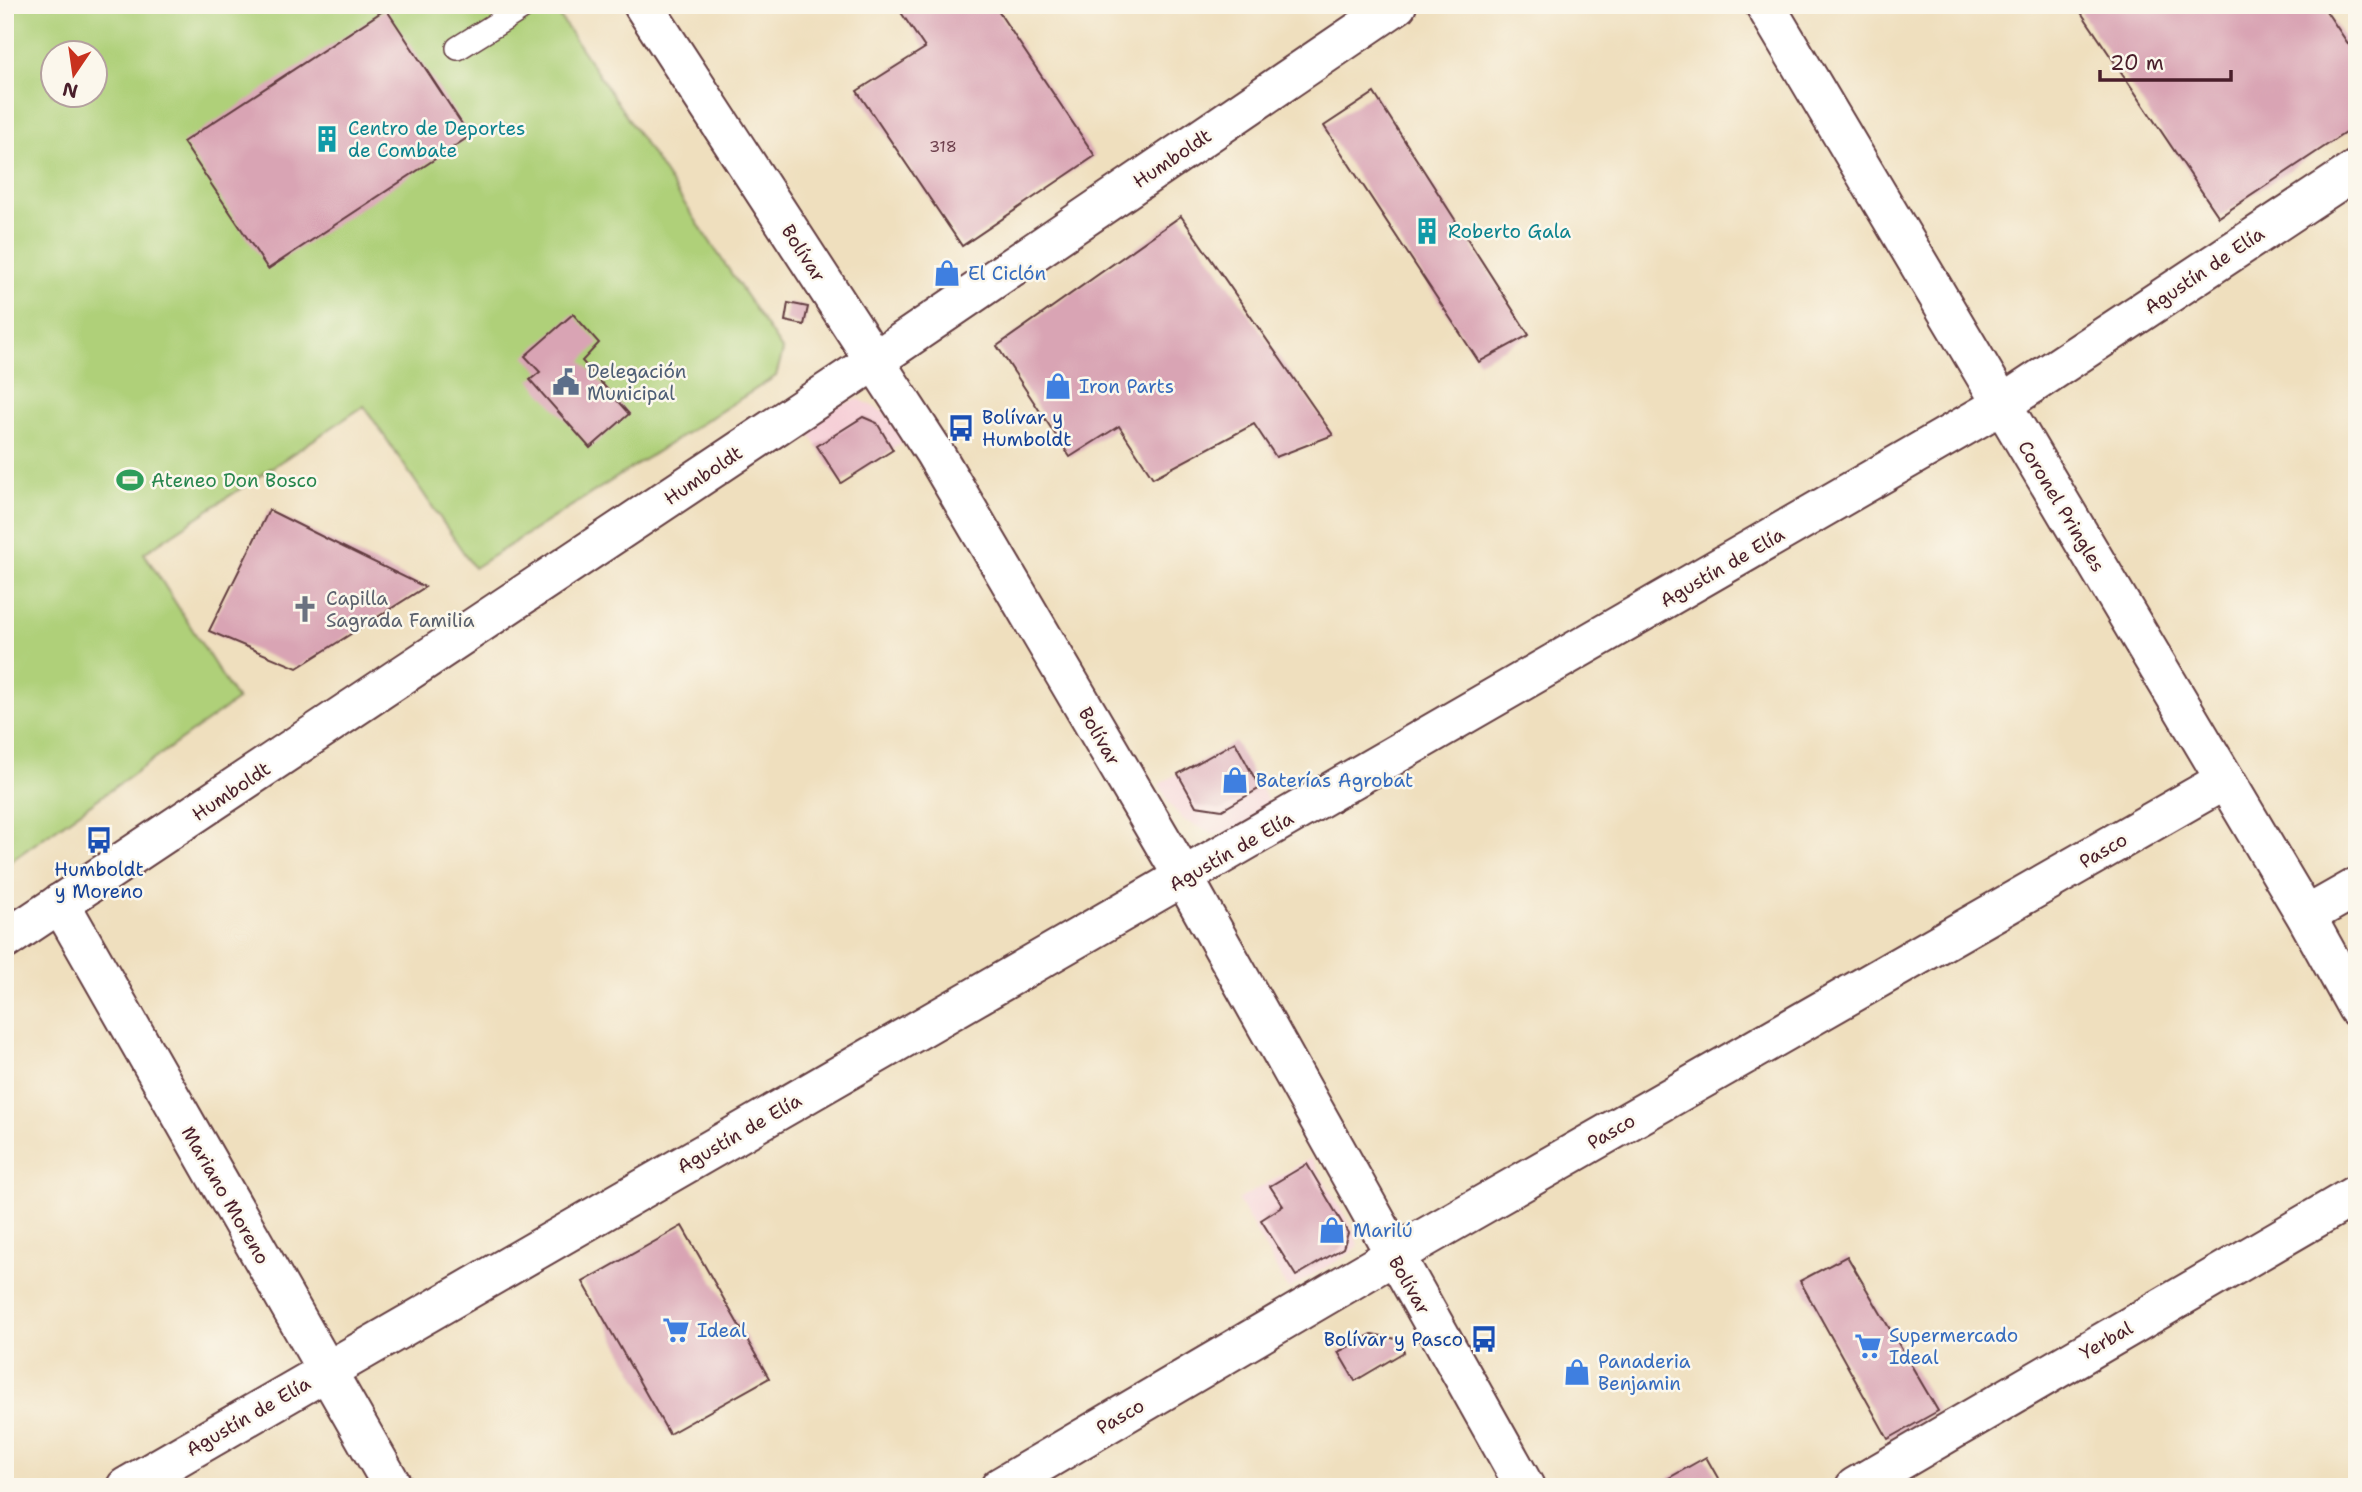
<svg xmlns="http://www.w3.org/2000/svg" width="2362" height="1492" font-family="'Shantell Sans',sans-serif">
<rect width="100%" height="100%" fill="#fbf7ec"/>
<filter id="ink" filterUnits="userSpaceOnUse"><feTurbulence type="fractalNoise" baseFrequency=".0143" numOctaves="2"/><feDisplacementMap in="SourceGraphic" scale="14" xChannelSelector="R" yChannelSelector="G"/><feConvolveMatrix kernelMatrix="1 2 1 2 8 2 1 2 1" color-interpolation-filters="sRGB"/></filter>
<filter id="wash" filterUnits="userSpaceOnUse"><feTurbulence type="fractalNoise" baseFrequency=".00686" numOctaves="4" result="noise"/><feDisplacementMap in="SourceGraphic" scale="28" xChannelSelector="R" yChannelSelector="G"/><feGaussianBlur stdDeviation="1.57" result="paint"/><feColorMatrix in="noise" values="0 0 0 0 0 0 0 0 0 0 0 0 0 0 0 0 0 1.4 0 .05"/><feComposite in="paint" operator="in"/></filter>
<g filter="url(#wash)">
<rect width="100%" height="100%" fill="#efdfbe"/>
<path fill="#f6cfd7" d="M859,399L887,414L903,442L841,483L803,424L823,410Z
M1235,742L1273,810L1234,833H1213L1185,821L1170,805L1159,784Z
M1311,1158L1354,1232L1358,1245L1349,1254L1288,1289L1238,1200Z"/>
<path fill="#afd079" stroke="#7c7852" stroke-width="2" fill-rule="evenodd" d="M5,5H552L783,351L776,376L474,568L364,406L144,553L237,700L5,865ZM52,52H94V94H52Z"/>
<g id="blocks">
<path fill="#d9a4b4" d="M896,5H994L1095,156L962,246L857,91L925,48Z
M2076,5H2322L2357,57V125L2219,217Z
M386,9L470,136L268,269L183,142Z
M1374,93L1529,335L1479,362L1324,126Z
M1181,216L1333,435L1276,457L1254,424L1153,478L1119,426L1070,457L997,346Z
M788,303L808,307L804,325L785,321Z
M573,314L599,343L582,361L629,414L590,448L530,380L540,372L525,356Z
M863,417L877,423L893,450L841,483L817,446Z
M269,510L337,544L425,587L297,668L209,631Z
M1235,742L1260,788L1222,810L1196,806L1178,774Z
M1307,1164L1348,1233L1343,1248L1296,1276L1261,1220L1283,1206L1270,1186Z
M682,1226L769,1378L669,1434L583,1282Z
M1847,1256L1938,1411L1888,1439L1800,1281Z
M1372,1334L1396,1339L1404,1352L1355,1381L1338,1352Z
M1706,1457L1723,1487H1653Z"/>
</g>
</g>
<g filter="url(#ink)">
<use href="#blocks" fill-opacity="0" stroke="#633c41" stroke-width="2"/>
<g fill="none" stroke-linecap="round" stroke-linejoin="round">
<defs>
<path id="lane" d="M458,48L527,5"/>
<path id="street" d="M643,5L934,452L1184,878L1525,1487
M1765,5L2306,916L2357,1008
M60,903L393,1487
M2306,916L2357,887
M126,1487L2001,405L2357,169
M1000,1487L1393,1256L2225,780
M1855,1487L2357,1194"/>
<path id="secondary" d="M5,940L874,361L1397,5"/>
</defs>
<use href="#lane" stroke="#633c41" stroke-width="26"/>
<use href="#street" stroke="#633c41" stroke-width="42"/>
<use href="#secondary" stroke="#633c41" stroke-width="42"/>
<use href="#lane" stroke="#fff" stroke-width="23"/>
<use href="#street" stroke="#fff" stroke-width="38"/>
<use href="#secondary" stroke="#fff" stroke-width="38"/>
</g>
</g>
<defs>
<symbol id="building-bare" viewBox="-9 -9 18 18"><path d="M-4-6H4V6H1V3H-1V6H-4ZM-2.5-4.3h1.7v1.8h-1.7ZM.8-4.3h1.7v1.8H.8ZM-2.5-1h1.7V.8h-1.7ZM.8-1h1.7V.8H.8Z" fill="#0f9aa8" stroke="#fbf7ec" stroke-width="2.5" paint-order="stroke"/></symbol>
<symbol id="shop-bare" viewBox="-9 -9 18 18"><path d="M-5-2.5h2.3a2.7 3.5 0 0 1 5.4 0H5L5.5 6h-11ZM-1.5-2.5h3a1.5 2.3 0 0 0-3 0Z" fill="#3f7fe0" stroke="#fbf7ec" stroke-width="2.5" paint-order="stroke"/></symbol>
<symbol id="civic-bare" viewBox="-9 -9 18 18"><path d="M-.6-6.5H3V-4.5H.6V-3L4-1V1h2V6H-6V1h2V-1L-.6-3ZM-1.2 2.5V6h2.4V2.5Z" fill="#5c6f8a" stroke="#fbf7ec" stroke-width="2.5" paint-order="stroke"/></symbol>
<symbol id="bus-bare" viewBox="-9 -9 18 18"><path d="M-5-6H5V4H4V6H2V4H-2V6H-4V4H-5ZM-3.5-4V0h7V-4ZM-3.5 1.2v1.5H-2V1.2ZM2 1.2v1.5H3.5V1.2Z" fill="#1a4fb4" stroke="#fbf7ec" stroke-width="2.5" paint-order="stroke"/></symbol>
<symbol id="stadium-bare" viewBox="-9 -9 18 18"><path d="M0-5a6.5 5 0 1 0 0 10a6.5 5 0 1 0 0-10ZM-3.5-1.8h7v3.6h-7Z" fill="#2e9e5b" stroke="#fbf7ec" stroke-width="2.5" paint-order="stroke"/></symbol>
<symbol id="church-bare" viewBox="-9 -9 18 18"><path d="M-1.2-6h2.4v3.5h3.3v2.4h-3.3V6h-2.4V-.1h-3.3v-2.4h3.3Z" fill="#6b7280" stroke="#fbf7ec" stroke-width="2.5" paint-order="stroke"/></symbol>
<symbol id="supermarket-bare" viewBox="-9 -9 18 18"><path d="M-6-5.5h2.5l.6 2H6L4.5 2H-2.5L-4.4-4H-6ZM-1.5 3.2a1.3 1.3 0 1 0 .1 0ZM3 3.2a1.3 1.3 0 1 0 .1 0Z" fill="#3f7fe0" stroke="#fbf7ec" stroke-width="2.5" paint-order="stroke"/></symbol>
</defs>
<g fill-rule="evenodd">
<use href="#building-bare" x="308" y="120" width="38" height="38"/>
<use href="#building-bare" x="1408" y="212" width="38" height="38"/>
<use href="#shop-bare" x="928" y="254" width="38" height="38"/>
<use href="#civic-bare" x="547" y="363" width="38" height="38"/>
<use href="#shop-bare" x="1039" y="367" width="38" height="38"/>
<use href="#bus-bare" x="942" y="409" width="38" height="38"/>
<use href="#stadium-bare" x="111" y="461" width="38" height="38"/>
<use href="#church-bare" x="286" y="590" width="38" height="38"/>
<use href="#shop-bare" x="1216" y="761" width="38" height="38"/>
<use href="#bus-bare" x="80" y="821" width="38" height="38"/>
<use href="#shop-bare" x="1313" y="1211" width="38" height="38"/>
<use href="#supermarket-bare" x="657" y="1311" width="38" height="38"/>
<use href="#bus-bare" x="1465" y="1320" width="38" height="38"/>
<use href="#supermarket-bare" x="1849" y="1327" width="38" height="38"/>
<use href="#shop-bare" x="1558" y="1353" width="38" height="38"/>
</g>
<g text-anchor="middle" stroke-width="5" stroke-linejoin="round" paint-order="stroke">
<g font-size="16" fill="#6e404d">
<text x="943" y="152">318</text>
</g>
<g font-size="19" fill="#0d838f" stroke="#fbf7ec" text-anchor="start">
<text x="348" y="135">Centro de Deportes<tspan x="348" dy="22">de Combate</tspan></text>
<text x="1448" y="238">Roberto Gala</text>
</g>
<g font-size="19" fill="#4a1f2b" stroke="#fbf7ec">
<text transform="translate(1172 158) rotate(-34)" y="7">Humboldt</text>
<text transform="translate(804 253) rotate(57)" y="7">Bolívar</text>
<text transform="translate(2204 270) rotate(-34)" y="7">Agustín de Elía</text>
<text transform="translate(703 475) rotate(-34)" y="7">Humboldt</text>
<text transform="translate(2062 506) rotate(59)" y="7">Coronel Pringles</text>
<text transform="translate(1722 567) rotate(-30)" y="7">Agustín de Elía</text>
<text transform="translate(1100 736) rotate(60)" y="7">Bolívar</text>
<text transform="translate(231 791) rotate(-34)" y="7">Humboldt</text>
<text transform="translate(2103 850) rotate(-30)" y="7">Pasco</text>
<text transform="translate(1231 851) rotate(-30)" y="7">Agustín de Elía</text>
<text transform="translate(1611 1131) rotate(-30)" y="7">Pasco</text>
<text transform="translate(739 1133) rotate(-30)" y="7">Agustín de Elía</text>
<text transform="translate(226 1195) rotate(60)" y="7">Mariano Moreno</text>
<text transform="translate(1410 1285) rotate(60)" y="7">Bolívar</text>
<text transform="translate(2106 1340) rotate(-30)" y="7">Yerbal</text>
<text transform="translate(248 1416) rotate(-30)" y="7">Agustín de Elía</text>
<text transform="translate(1120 1416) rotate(-30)" y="7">Pasco</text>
</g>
<g font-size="19" fill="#366cbe" stroke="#fbf7ec" text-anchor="start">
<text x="968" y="280">El Ciclón</text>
<text x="1079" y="393">Iron Parts</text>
<text x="1256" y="787">Baterías Agrobat</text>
<text x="1353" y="1237">Marilú</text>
<text x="697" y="1337">Ideal</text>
<text x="1889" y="1342">Supermercado<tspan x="1889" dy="22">Ideal</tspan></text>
<text x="1598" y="1368">Panaderia<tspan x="1598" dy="22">Benjamin</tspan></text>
</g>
<g font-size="19" fill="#4e5e75" stroke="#fbf7ec" text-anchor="start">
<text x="587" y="378">Delegación<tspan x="587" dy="22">Municipal</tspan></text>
</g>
<g font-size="19" fill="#164399" stroke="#fbf7ec" text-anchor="start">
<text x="982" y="424">Bolívar y<tspan x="982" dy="22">Humboldt</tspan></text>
<text x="99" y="876" text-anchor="middle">Humboldt<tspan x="99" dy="22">y Moreno</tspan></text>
<text x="1463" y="1346" text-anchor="end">Bolívar y Pasco</text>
</g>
<g font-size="19" fill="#27864d" stroke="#fbf7ec" text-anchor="start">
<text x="151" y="487">Ateneo Don Bosco</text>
</g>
<g font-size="19" fill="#5b616d" stroke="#fbf7ec" text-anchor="start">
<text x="326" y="605">Capilla<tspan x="326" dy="22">Sagrada Familia</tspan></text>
</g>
</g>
<rect width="2362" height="1492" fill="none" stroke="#fbf7ec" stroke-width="28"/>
<g transform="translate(74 74) rotate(193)"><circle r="33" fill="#fbf7ec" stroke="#b4a19f" stroke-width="2"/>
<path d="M0-5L12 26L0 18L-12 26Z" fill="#c8321e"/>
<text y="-10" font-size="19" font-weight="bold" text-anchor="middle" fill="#4a1f2b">N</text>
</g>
<path d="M2100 70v10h131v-10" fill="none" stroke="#4a1f2b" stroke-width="3.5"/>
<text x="2110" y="70" font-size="21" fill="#4a1f2b" stroke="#fbf7ec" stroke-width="5" paint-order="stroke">20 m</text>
</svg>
